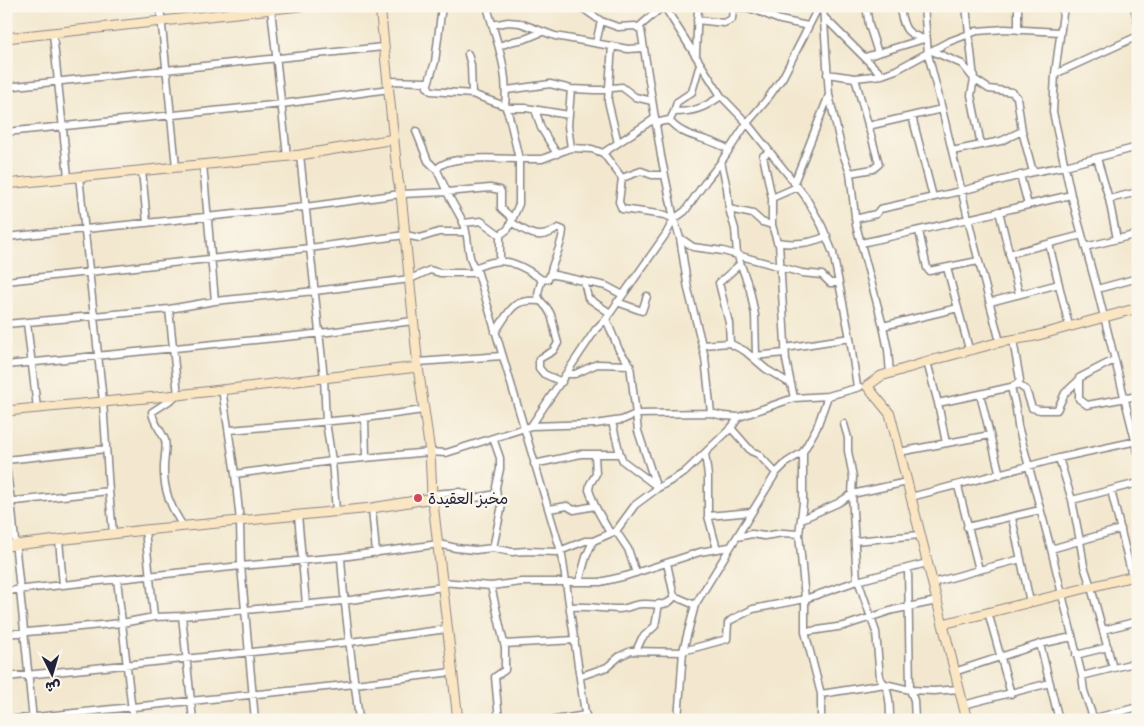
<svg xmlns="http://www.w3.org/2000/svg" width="1144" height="726" font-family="'Patrick Hand','Playpen Sans Arabic',sans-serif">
<rect width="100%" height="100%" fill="#fbf7ec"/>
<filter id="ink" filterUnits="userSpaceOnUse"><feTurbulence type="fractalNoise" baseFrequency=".02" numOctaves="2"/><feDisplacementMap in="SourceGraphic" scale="10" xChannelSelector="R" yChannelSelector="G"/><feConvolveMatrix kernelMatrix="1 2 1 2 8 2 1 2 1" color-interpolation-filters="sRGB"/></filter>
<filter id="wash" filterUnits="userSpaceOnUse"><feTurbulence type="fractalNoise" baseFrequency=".0096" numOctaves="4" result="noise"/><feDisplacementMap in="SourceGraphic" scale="20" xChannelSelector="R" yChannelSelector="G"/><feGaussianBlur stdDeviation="1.12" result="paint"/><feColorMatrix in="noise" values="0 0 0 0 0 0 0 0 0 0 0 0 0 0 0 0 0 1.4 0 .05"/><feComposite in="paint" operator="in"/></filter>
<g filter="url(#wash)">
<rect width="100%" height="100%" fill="#f3e8cf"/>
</g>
<g filter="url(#ink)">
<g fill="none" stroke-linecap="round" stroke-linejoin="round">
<defs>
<path id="street" d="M160,6L176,167
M487,6C496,41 509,69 505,106L509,108H526L569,115
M569,6L584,9L601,21L618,27L635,26L641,30L661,156L674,219L680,238L688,289L702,345L730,343L733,345L745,351L766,369L791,384L794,398
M664,6L721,96L747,123L805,196L822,226L833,253L850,338L857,387
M823,6L829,95L842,151L850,173L856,225L883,326L888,350L890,374
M899,6C905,29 903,33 927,40
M924,6L928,54L942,109L973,239L1000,342
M966,6L974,79L971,95L981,145
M1018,6V30
M1064,6L1055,74L1053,112L1071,195L1097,289L1138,452
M1134,6L1138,24
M271,9L287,156
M824,17L882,75
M697,20L724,23L732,19L733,9C746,3 768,16 780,20C790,22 799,24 808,26
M492,25L508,22L520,23L555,36L628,49L644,48
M639,27L663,6
M53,34L68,177
M596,43L601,21
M499,46L514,41L525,39L542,32
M612,46L608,101L618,143
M932,51L962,64L974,79L989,89L1012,92L1017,97L1022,131L1033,172
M878,53L924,39
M468,54L471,65L472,94
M696,55L698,6
M865,57L878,53L869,25L866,6
M827,74L855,78L882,75L896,70L948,42L977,31L1005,29L1060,32
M1055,74L1138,36
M388,81L425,82L431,91L472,94L505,106L509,116L519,159H542L571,148L592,149L603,153L622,178L619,202L622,209L665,215L674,219
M6,87L383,47
M427,87L435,62L442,6
M507,90L550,84L571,89L595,90H608L612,88L622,87L635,97L652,101
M535,109L541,128L557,154
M674,112L677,102L692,92L700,64
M912,116L933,197
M670,120L674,112C694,112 704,108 721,96
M655,123L669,120C685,140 709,136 729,150
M868,126L942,109
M416,131L428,161L437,170
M6,132L282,104L389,89
M571,148L568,126L571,89
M952,151L1001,141L1022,131
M769,152L763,156L772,198V225
M603,153L654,119
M300,155L324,378L326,422L332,461L336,511
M1097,158L1109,199L1138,192
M721,162L727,188L729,209L735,229L737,254L750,290L755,315L756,356
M203,164L215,301
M142,170L147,223
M850,173L873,169L879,164L855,78
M1020,175L1028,205
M79,176L103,401L109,491L113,533
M622,178L641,171L652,175H665
M794,183L829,95
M772,198L797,187
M1109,199L1117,239
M729,209L753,214L762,222L772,225L777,242C794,245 812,243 827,236
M999,211L1019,294
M855,219L876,214L880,209L961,191L1033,172L1065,166L1138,147
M511,222C528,233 539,242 558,228L563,230C562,247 553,259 550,275
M463,223L481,221L500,235
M919,231L927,268L929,271L978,261
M6,237L305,207L401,194L447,192C452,203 459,213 464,224C470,240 466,261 478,273L562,555L586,720
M680,238L693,247L723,251L802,273L822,275L830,283H839
M779,243L786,360L791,384
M861,243C932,228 1001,211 1071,195
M1049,244L1069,326
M1085,247L1138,234
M1009,254L1082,235
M500,261V235L508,229L519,204V159C503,159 443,154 437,170L447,192L490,188L500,190L501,192V208L512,218
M474,268C480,266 487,263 493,262C510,258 529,270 542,280L548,279L550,275H555L606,286L623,295
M947,268L969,349
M542,280C532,306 544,297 551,315C554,324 555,334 558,343L553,351L539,359V368L544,374L562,382
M6,281L310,248L405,235L420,238L439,232H466
M584,281L588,298L610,313
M1097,289L1138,278
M617,302L642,311L647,296
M990,302L1059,284
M169,309L178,395L152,412C153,423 161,430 165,440C167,447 164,459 164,467C163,490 171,508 183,526
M606,319L619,350L630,365L638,431L656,486
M27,323L37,408
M6,324L169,309L215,301L315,291L410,279L430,270L440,273H478
M883,326L958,308
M495,332C510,313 510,298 539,301
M1013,340L1020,380L1017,384L1011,387L1016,409L1018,426L1051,549L1121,529
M730,343L729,323L719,283L740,264
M702,345L705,358L711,413
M785,348L850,338
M754,356L785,353
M1114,360L1079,378V399L1087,405L1138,396
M418,362L502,356
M927,362L938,403L946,443
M6,365L305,335L413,321
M567,374H575L597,364L630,365
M1017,384L1026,390L1032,408L1040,410H1057L1065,393L1079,380
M222,389L235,474L240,521L241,566L255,720
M938,403L980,394
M365,418L366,458
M612,422L620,454
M844,424L848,438V451L853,477L852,494L857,581L859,583L876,632L880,678C890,689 890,706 890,720
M531,426L596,329L606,319L666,234L674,219L685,211L706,181L721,162L747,123L765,102L783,77L819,6
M731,428L751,451L758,454L776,473
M230,430L365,418L423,410
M803,452V503L799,534L805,599V632L821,694V720
M899,452L990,435
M705,453L708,476V516L717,549
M595,455L596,474L590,484L589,490L595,506L610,533
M1059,458L1072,500L1080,541L1084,566L1091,587L1113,668
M6,460L106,449
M534,464L581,454H620L623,461L655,485
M6,467L11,501L33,720
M235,474L332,461L430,452L446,453L531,426L595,424L622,420L636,414L711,413L723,416L739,417L794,398L828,396
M1000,475L980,394L1011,387
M958,486L979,570L1021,559
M1111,490L1132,576
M432,494L460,492L475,498L496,494
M911,497L1059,458L1137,441
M1072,500L1138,483
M6,502L109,491
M372,508L376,553
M549,509L567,506L574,510L595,506
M298,515L306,604
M708,516L752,512
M1012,518L1030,602
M802,519L838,503L852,494L907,482
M967,527L1040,510
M145,530L154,617
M616,531L628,549L636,573
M737,537L752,534L764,536L783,533L799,534
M59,540L63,585
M855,541L920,535
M493,548L502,505L497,497L496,487L500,469V458L493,438
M1051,549L1082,676L1138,662
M341,557C344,612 353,666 359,720
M908,568L910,690L914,700L915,720
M117,579L133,720
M442,582L491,586L521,582H600L626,576L700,552L729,547
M579,582L586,557L593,541
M932,583L979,570
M491,586L505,648V670L495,677L499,720
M6,591L241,566L341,557L439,544L456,548L475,550L493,548L512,552L527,551L557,552L585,541H593L616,531L635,505L658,488L684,473L731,428L739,417
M674,596L695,605
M571,607C587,606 602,609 619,609C627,609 634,604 642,604C653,603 668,609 674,596L667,563
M988,612L1011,694
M182,616L193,720
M1103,630L1138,621
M805,632L844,626L893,610L937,601
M6,634L122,623L154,617L182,616L343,601L443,587
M504,644L575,640
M1040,644L1059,720
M636,651L642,638L655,626L659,604
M683,651L727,639L728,623L731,620L753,609L805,599L857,581L927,563
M1076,655L1108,647
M954,672L1040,644L1072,637
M581,676L607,667L620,656L631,651L683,652
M1082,676L1084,691L1094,720
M6,677L350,642L447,629
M821,694L885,684L910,690L934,691L959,689
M963,705L1050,683
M7,720L355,684L452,672
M555,720L586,715
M678,720L683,651L695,605L776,473L787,462L803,452L817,427L828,396L860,387
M1088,720L1138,707"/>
<path id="secondary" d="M380,6L398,180L401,194L418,367L430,452L432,494L458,720
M6,38L300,6
M6,184L300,155L394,139
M6,411L178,395L418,367
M6,546L145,530L372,508L433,498
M943,624L1138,575
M967,720L890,414L867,386L881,376L937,359L1000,342L1035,336L1138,308"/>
</defs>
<use href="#street" stroke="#8a8585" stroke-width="9"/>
<use href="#secondary" stroke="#8a8585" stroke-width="11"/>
<use href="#street" stroke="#fff" stroke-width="6"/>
<use href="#secondary" stroke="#fbe6c4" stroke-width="9"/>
</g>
</g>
<circle fill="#d1495b" stroke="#fbf7ec" stroke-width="2" cx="418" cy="498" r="5"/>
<g text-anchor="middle" stroke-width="5" stroke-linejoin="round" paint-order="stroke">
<g font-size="16" fill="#22223b" stroke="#fbf7ec" text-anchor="start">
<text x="428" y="504">مخبز العقيدة</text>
</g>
</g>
<rect width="1144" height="726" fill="none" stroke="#fbf7ec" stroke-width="25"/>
<g transform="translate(52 674) rotate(175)" stroke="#fbf7ec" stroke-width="4" paint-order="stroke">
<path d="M0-4L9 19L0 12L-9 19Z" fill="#22223b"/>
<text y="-8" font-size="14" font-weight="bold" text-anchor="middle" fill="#22223b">ش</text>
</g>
</svg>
